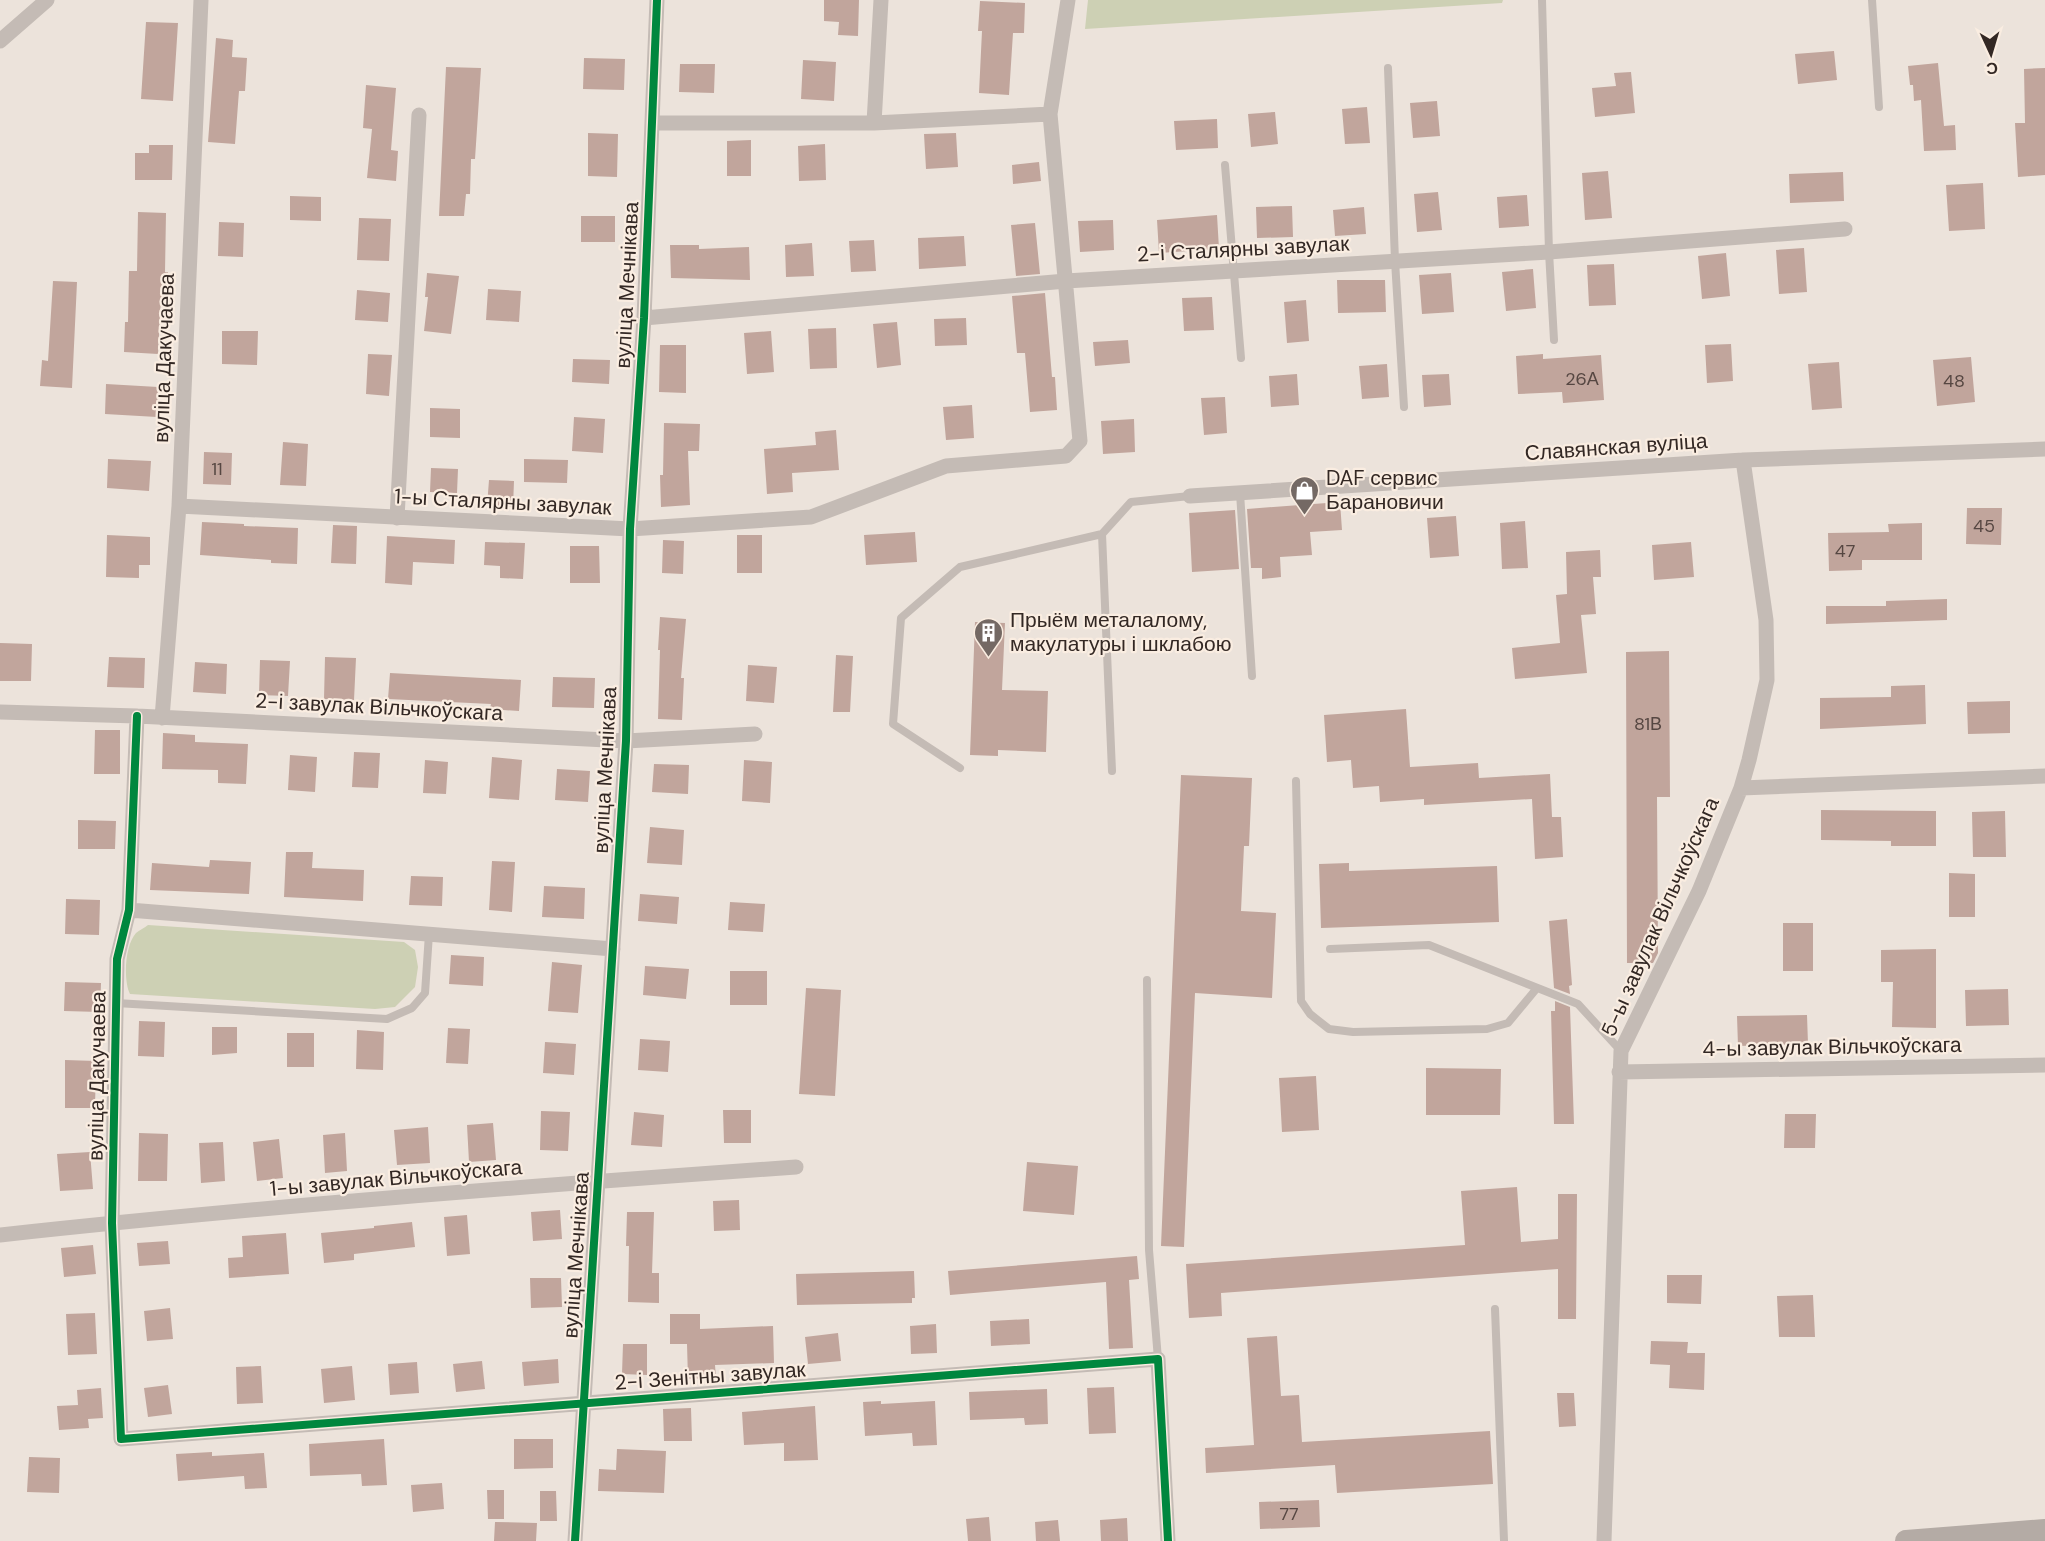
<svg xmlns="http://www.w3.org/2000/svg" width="2045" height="1541" font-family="'DM Sans',sans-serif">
<rect width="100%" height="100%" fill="#ece3db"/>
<path fill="#cdd0b4" d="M1088,0H1503L1502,3L1085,29Z
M148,925L404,942L415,950L418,967L415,987L395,1007L375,1009L130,994C123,980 125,945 136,933C139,930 145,928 148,925Z"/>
<path fill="#c1a59c" d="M824,0H859L858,36L838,35L839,22L824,21Z
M980,1L1025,3L1024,33H1013L1009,95L979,93L982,31H978Z
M146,22L178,23L173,101L141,99Z
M216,38L233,40L232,57L247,58L245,91H239L235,144L208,142Z
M1834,51L1837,80L1798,84L1795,54Z
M584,58L625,59L624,90L583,89Z
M803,60L836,62L834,101L801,99Z
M1938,63L1944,126L1955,125L1956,150L1924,151L1921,100L1914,101L1913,85H1910L1908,66Z
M680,64H715L714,93L679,92Z
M446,67L481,68L475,159H471L470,194H466L464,216H439Z
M2045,68V175L2018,177L2015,123H2025L2024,69Z
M1631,72L1635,113L1595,117L1592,88L1616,86L1614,73Z
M366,85L396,88L391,150L398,151L396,181L367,178L372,129L363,128Z
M1437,101L1440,136L1413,138L1410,103Z
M1367,107L1370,143L1345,144L1342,109Z
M1275,112L1278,144L1251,147L1248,114Z
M1217,119L1218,148L1176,150L1174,121Z
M588,133L618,134L617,177L588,176Z
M956,133L958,167L926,169L924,134Z
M751,140V176H727V141Z
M825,144L826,180L799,181L798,146Z
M149,145H173L172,180H135V153H149Z
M1039,162L1041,181L1013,184L1012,165Z
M1608,171L1612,218L1585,220L1582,173Z
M1843,172L1844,201L1790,203L1789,174Z
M1983,183L1985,229L1949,231L1946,185Z
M1438,192L1442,230L1417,232L1414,194Z
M1527,195L1529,226L1499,228L1497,197Z
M290,196L321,197V221L290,220Z
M1292,206L1293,237L1257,238L1256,207Z
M1364,207L1366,234L1335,236L1333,210Z
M138,212L166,213L165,272H168V298H161L158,354L124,352L125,322H128L129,271H137Z
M1217,215L1219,249L1159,253L1157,220Z
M581,216H615V242H581Z
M359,218L391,219L389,261L357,260Z
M1113,220L1114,250L1080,252L1078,221Z
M219,222L244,223L243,257L218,256Z
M1035,223L1040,274L1016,276L1011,225Z
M964,236L966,266L919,269L918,238Z
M874,240L876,271L851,272L849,241Z
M812,243L814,276L786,277L785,245Z
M670,245H699V249L749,247L750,280L671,278Z
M1804,248L1807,292L1779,294L1776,250Z
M1726,253L1730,296L1702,299L1698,256Z
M1614,264L1616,305L1589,306L1587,265Z
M1533,269L1536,308L1506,311L1502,272Z
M427,273L459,276L451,334L424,331L428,297H425Z
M1451,273L1454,312L1422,314L1419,275Z
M1337,280H1385L1386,312L1338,313Z
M53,281L77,282L72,388L40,386L42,360L48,361Z
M488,289L521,291L519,322L486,320Z
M357,290L390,293L388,322L355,320Z
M1045,293L1052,377H1055L1057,410L1030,412L1025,353H1017L1012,296Z
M1212,297L1214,330L1184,331L1182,298Z
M1306,300L1309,341L1287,343L1284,302Z
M966,318L967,345L935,346L934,319Z
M897,322L901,365L877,368L873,324Z
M836,328L837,368L810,369L808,329Z
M222,331H258L257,365L222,364Z
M771,331L774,372L747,374L744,333Z
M1128,340L1130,363L1095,366L1093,342Z
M1731,344L1733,381L1707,383L1705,345Z
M660,345H686V393L659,392Z
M368,354L392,355L389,396L366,394Z
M1543,354V359L1601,355L1604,400L1563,403L1562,392L1518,394L1516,356Z
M1971,357L1975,402L1937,406L1933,360Z
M573,359L610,360L609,384L572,382Z
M1839,362L1842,408L1812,410L1808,364Z
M1387,364L1389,397L1362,399L1359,366Z
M1297,374L1299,405L1271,407L1269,376Z
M1449,374L1451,405L1424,407L1422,375Z
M106,384L158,387L157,417L105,414Z
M1225,397L1227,433L1204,435L1201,398Z
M972,405L974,438L946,440L943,407Z
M430,408L460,409V438L430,437Z
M574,417L605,419L603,453L572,451Z
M1134,419L1135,452L1103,454L1101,421Z
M664,423L700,424L699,451H688L690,505L661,507L660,475H663Z
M836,430L839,470L792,473L793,492L767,494L764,449L816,445L815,432Z
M283,442L308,444L306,486L280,485Z
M204,452L232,453L231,485L203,484Z
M108,459L151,461L149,491L107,488Z
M524,459L568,460L567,483L524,482Z
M431,468L458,469L457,493L430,492Z
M489,480L514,481L513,507L487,506Z
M1340,502L1342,530L1310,532L1312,555L1280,557L1281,577L1262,579V568H1251L1247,509Z
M1967,508H2002L2001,545L1966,544Z
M1235,510L1239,569L1192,572L1189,513Z
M1456,516L1459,556L1430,558L1427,518Z
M1525,521L1528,568L1502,569L1500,523Z
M202,522L244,524V526L298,528L297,564L271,563V560L200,555Z
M1922,523V560H1862V570L1829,571L1828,533L1889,532L1888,524Z
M333,525L357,526L356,564L331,563Z
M915,532L917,562L866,565L864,535Z
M107,535L150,537V565H139V578L106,577Z
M737,535H762V573H737Z
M387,536L455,540L454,564L413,562L412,585L385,583Z
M663,540L684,541L683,574L662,573Z
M485,542L525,543L523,579L500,578V566L484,565Z
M1691,542L1694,577L1654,580L1652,545Z
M570,546H599L600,583H570Z
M1600,550L1601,577H1593L1596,614L1581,615L1587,673L1515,679L1512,648L1560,643L1556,595L1567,594L1566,552Z
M1947,599V620L1826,624V606H1886V601Z
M660,617L686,619L681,678H684L682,720L658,719L660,650H658Z
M975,622L1005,623L1002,690L1048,691L1046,752L998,750V756L970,755Z
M0,643L32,644L31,681H0Z
M1669,651L1670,797H1657L1658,953L1653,963H1627L1626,652Z
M836,655L853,656L850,712H833Z
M109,657L145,658L144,688L107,687Z
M325,657L356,658L354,700L324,699Z
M260,660L290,661L288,696L259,695Z
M195,662L227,664L226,694L193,692Z
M748,665L777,667L774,703L746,701Z
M390,673L521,680L519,711L490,709L491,704L388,699Z
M553,677L595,678L594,708L552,707Z
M1925,685L1926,724L1820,729V698L1891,697V686Z
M2010,701V733L1968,734L1967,702Z
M1406,709L1410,767L1478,763L1479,778L1550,774L1552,817H1561L1563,857L1535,859L1532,799L1424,805V799L1380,802L1379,786L1353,788L1351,760L1327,762L1324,715Z
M95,730H120V774H94Z
M163,733L195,735V742L248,744L246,784L218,783V770L162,769Z
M354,752L380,753L378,788L352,787Z
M290,755L317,757L315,792L288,790Z
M492,757L522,760L519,800L489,798Z
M425,760L448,762L446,794L423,793Z
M744,760L772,762L770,803L742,801Z
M654,764L689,765L688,794L652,792Z
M557,769L590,771L588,802L555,800Z
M1181,775L1252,778L1249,846H1244L1241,911L1276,913L1272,998L1195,993L1184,1247L1161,1246Z
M1821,810L1936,811V846H1891V841L1821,840Z
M2005,811L2006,857H1973L1972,812Z
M78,820L116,821L115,849H78Z
M650,827L684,830L682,865L647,863Z
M286,852H313L312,868L364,870L363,901L284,897Z
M210,860L251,862L249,894L150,890L152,863L209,867Z
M492,861L515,862L512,912L489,910Z
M1349,863V871L1497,866L1499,922L1321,928L1319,864Z
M1949,873L1975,874V917H1949Z
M411,876L443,877L442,906L409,905Z
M544,886L585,888L584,919L542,917Z
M640,894L679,897L677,924L638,921Z
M66,899L100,900L99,935L65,934Z
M730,902L765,904L763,932L728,930Z
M1567,919L1572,985L1569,986L1570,994L1554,988L1549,921Z
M1783,923H1813V971H1783Z
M1936,949V1028L1892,1027L1893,982H1881V950Z
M451,955L484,957L483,986L449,984Z
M552,962L582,965L578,1013L548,1011Z
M645,966L689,969L686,999L643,995Z
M730,971H767V1005H730Z
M65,982L101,983L100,1012L64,1011Z
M806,988L841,990L835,1096L799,1094Z
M2008,989L2009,1025L1966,1026L1965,990Z
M1555,1001L1570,1007L1574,1124H1554L1551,1011H1555Z
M1807,1015L1808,1044L1738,1046L1737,1016Z
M139,1021L165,1022L164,1057L138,1056Z
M212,1027H237V1053L212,1055Z
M448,1028L470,1029L468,1064L446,1063Z
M357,1030L384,1032L383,1070L356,1069Z
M287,1033H314V1067H287Z
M640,1039L670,1041L668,1072L638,1070Z
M545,1042L576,1044L574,1075L543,1073Z
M65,1060L96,1061L95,1108H65Z
M1426,1068L1501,1069L1500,1115H1426Z
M1316,1076L1319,1130L1282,1132L1279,1078Z
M723,1110H751V1143H724Z
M541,1111L570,1112L568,1151L540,1150Z
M634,1112L664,1115L662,1147L631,1145Z
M1785,1114H1816L1815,1148H1784Z
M493,1123L496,1160L469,1162L467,1125Z
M428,1127L430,1163L397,1165L394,1130Z
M139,1133L168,1134L167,1181H138Z
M345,1133L347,1171L325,1173L323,1135Z
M279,1139L283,1178L257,1181L253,1142Z
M223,1142L225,1181L201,1183L199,1143Z
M90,1152L93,1189L60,1191L57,1154Z
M1027,1162L1078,1166L1074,1215L1023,1211Z
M1517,1187L1521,1242L1558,1239V1194H1577L1576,1319H1558V1269L1221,1293L1222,1316L1189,1318L1186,1264L1465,1245L1461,1191Z
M739,1200L740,1230L714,1231L713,1201Z
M560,1210L562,1239L533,1241L531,1212Z
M627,1212H654L652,1273H659V1303L628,1302L629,1246H626Z
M467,1215L470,1254L447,1256L444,1217Z
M412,1222L415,1247L354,1254V1260L324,1263L321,1233L374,1228V1226Z
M286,1233L289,1274L229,1278L228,1258L243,1257L242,1236Z
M168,1241L170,1264L139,1266L137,1243Z
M93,1245L96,1274L64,1277L61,1248Z
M1137,1256L1139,1279L1129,1280L1133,1348L1109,1349L1106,1282L950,1295L948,1271Z
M914,1271L915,1298H912V1303L797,1305L796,1274Z
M1667,1275H1702L1701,1304L1667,1303Z
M530,1278H561L562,1307L531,1308Z
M1813,1295L1815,1337H1779L1777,1296Z
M170,1308L173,1339L147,1341L144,1311Z
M95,1313L97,1354L68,1355L66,1314Z
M670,1314H700V1329L773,1326L774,1363L715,1365L716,1378L688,1379L687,1344H670Z
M1029,1319L1030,1344L991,1346L990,1321Z
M936,1324L937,1353L911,1354L910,1326Z
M838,1333L841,1361L808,1364L805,1337Z
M1277,1336L1281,1396L1299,1395L1302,1442L1490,1431L1493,1484L1337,1493L1335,1465L1206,1473L1205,1448L1254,1445L1247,1338Z
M1651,1341L1688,1342L1687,1353H1705L1704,1390L1669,1388L1670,1365L1650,1364Z
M623,1344H647V1375L622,1374Z
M558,1359L559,1383L524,1386L522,1362Z
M482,1361L485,1389L456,1392L453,1364Z
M417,1362L419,1393L390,1395L388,1364Z
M261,1366L263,1403L237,1404L236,1367Z
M352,1366L355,1400L324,1403L321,1369Z
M168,1385L172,1414L148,1417L144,1388Z
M1114,1387L1116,1433L1089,1434L1087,1388Z
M101,1388L103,1418L88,1419L89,1428L59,1430L57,1406L78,1405L77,1390Z
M1047,1389L1048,1424L1025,1425L1024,1418L970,1420L969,1392Z
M1557,1393H1574L1576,1426L1559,1427Z
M881,1401V1404L935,1401L937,1445L913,1446L912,1433L865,1436L863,1402Z
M815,1406L818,1460L784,1461V1443L744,1445L742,1412Z
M691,1408L692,1441H664L663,1409Z
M384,1439L387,1485L362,1486L361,1474L310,1476L309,1444Z
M514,1439H553V1468L514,1469Z
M617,1449L666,1451L664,1493L598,1491L599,1469L616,1470Z
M212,1452V1456L264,1453L267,1488L245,1489L244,1476L178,1481L176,1454Z
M29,1457L60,1458L59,1493L27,1492Z
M442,1483L444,1509L413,1512L411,1485Z
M487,1490H504V1519H488Z
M540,1491H556L557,1521H540Z
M1319,1500L1320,1527L1260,1529L1259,1502Z
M989,1517L991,1541H968L966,1519Z
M1127,1518L1128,1541H1101L1100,1520Z
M1058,1520L1060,1541H1036L1035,1522Z
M495,1522L537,1523L536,1541H494Z"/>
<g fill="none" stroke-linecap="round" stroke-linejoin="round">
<path stroke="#c4bbb5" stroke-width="8" d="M1542,0L1549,252L1554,340
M1872,0L1879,107
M1388,68L1395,261L1404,407
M1225,165L1241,358
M1240,493L1252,676
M960,768L893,724L901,618L960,567L1102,534
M1112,771L1102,534L1131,502L1190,496
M1296,781L1301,1001L1310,1014L1329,1029L1353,1032L1487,1029L1508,1023L1537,988
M1330,949L1429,945L1578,1004L1621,1051
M1147,980L1149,1250L1158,1359
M116,1003L387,1019L412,1008L425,993L429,934
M1495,1309L1504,1541"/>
<path stroke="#c4bbb5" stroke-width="15" d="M0,41L47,0
M653,123H874L1050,114
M874,123L881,0
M644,318L1066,281L1549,252L1845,229
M1190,496L1743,460L2045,449
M179,506L630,529L811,517L946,466L1066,456L1080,441L1050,114L1068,0
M397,518L419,115
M0,712L137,716L626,741L755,734
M137,716L129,910L117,959L112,1223L121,1439L1158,1359L1168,1541
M162,718L179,506L201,0
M1741,788L2045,776
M129,910L613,949
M1619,1072L2045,1065
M0,1235C265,1206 531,1186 796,1167
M575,1541L626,741L630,529L644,318L657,0
M1604,1541L1621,1051L1699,891L1741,788L1749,760L1767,680L1766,620L1743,460"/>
<path stroke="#b4aba5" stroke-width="22" d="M1906,1541L2045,1530"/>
<defs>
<path id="cycleway" d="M137,716L129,910L117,959L112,1223L121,1439L1158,1359L1168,1541
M575,1541L626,741L630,529L644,318L657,0"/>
</defs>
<use href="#cycleway" stroke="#faede1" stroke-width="11"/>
<use href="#cycleway" stroke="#00873e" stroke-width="8"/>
</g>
<defs>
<symbol id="shop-pin" viewBox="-11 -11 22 30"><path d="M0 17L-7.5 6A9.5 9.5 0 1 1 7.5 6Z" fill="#746964" stroke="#faede1"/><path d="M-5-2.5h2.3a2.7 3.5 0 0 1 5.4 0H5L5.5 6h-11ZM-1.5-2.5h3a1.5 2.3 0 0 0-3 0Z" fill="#fff"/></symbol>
<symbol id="building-pin" viewBox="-11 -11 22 30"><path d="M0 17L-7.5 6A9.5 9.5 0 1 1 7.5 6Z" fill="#746964" stroke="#faede1"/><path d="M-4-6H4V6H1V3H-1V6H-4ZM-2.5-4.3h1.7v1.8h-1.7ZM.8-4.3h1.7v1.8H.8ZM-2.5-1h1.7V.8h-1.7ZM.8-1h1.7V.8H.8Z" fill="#fff"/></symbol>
</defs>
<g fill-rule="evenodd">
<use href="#shop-pin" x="1288" y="474" width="33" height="45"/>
<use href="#building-pin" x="972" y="616" width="33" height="45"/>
</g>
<g text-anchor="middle" stroke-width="4.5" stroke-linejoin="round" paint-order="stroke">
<g font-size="18" fill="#564742">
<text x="1582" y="385">26А</text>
<text x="1954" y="387">48</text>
<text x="217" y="475">11</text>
<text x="1984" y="532">45</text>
<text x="1845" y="557">47</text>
<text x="1648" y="730">81В</text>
<text x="1289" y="1520">77</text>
</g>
<g font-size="21" fill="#332824" stroke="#faede1">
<text transform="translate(1243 249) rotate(-3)" y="7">2-і Сталярны завулак</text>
<text transform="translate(627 285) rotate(-87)" y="7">вуліца Мечнікава</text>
<text transform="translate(164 358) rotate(-88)" y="7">вуліца Дакучаева</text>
<text transform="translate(1616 447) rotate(-4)" y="7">Славянская вуліца</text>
<text transform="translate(503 502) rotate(3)" y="7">1-ы Сталярны завулак</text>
<text transform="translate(379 707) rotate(3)" y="7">2-і завулак Вільчкоўскага</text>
<text transform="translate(605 770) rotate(-87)" y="7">вуліца Мечнікава</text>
<text transform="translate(1660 917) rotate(-66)" y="7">5-ы завулак Вільчкоўскага</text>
<text transform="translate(1832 1047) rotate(-1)" y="7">4-ы завулак Вільчкоўскага</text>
<text transform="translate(97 1076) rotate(-89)" y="7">вуліца Дакучаева</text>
<text transform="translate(396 1178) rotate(-5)" y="7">1-ы завулак Вільчкоўскага</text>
<text transform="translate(576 1255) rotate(-86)" y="7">вуліца Мечнікава</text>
<text transform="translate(710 1376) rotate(-4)" y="7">2-і Зенітны завулак</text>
</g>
<g font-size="21" fill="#332824" stroke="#faede1" text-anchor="start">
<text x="1326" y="485">DAF сервис<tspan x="1326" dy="24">Барановичи</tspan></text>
<text x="1010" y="627">Прыём металалому,<tspan x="1010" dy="24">макулатуры і шклабою</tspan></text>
</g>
</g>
<g transform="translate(1991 54) rotate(176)" stroke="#faede1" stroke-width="4.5" paint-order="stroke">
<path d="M0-4.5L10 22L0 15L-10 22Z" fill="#332824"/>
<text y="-9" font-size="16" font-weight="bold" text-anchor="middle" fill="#332824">С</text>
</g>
</svg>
